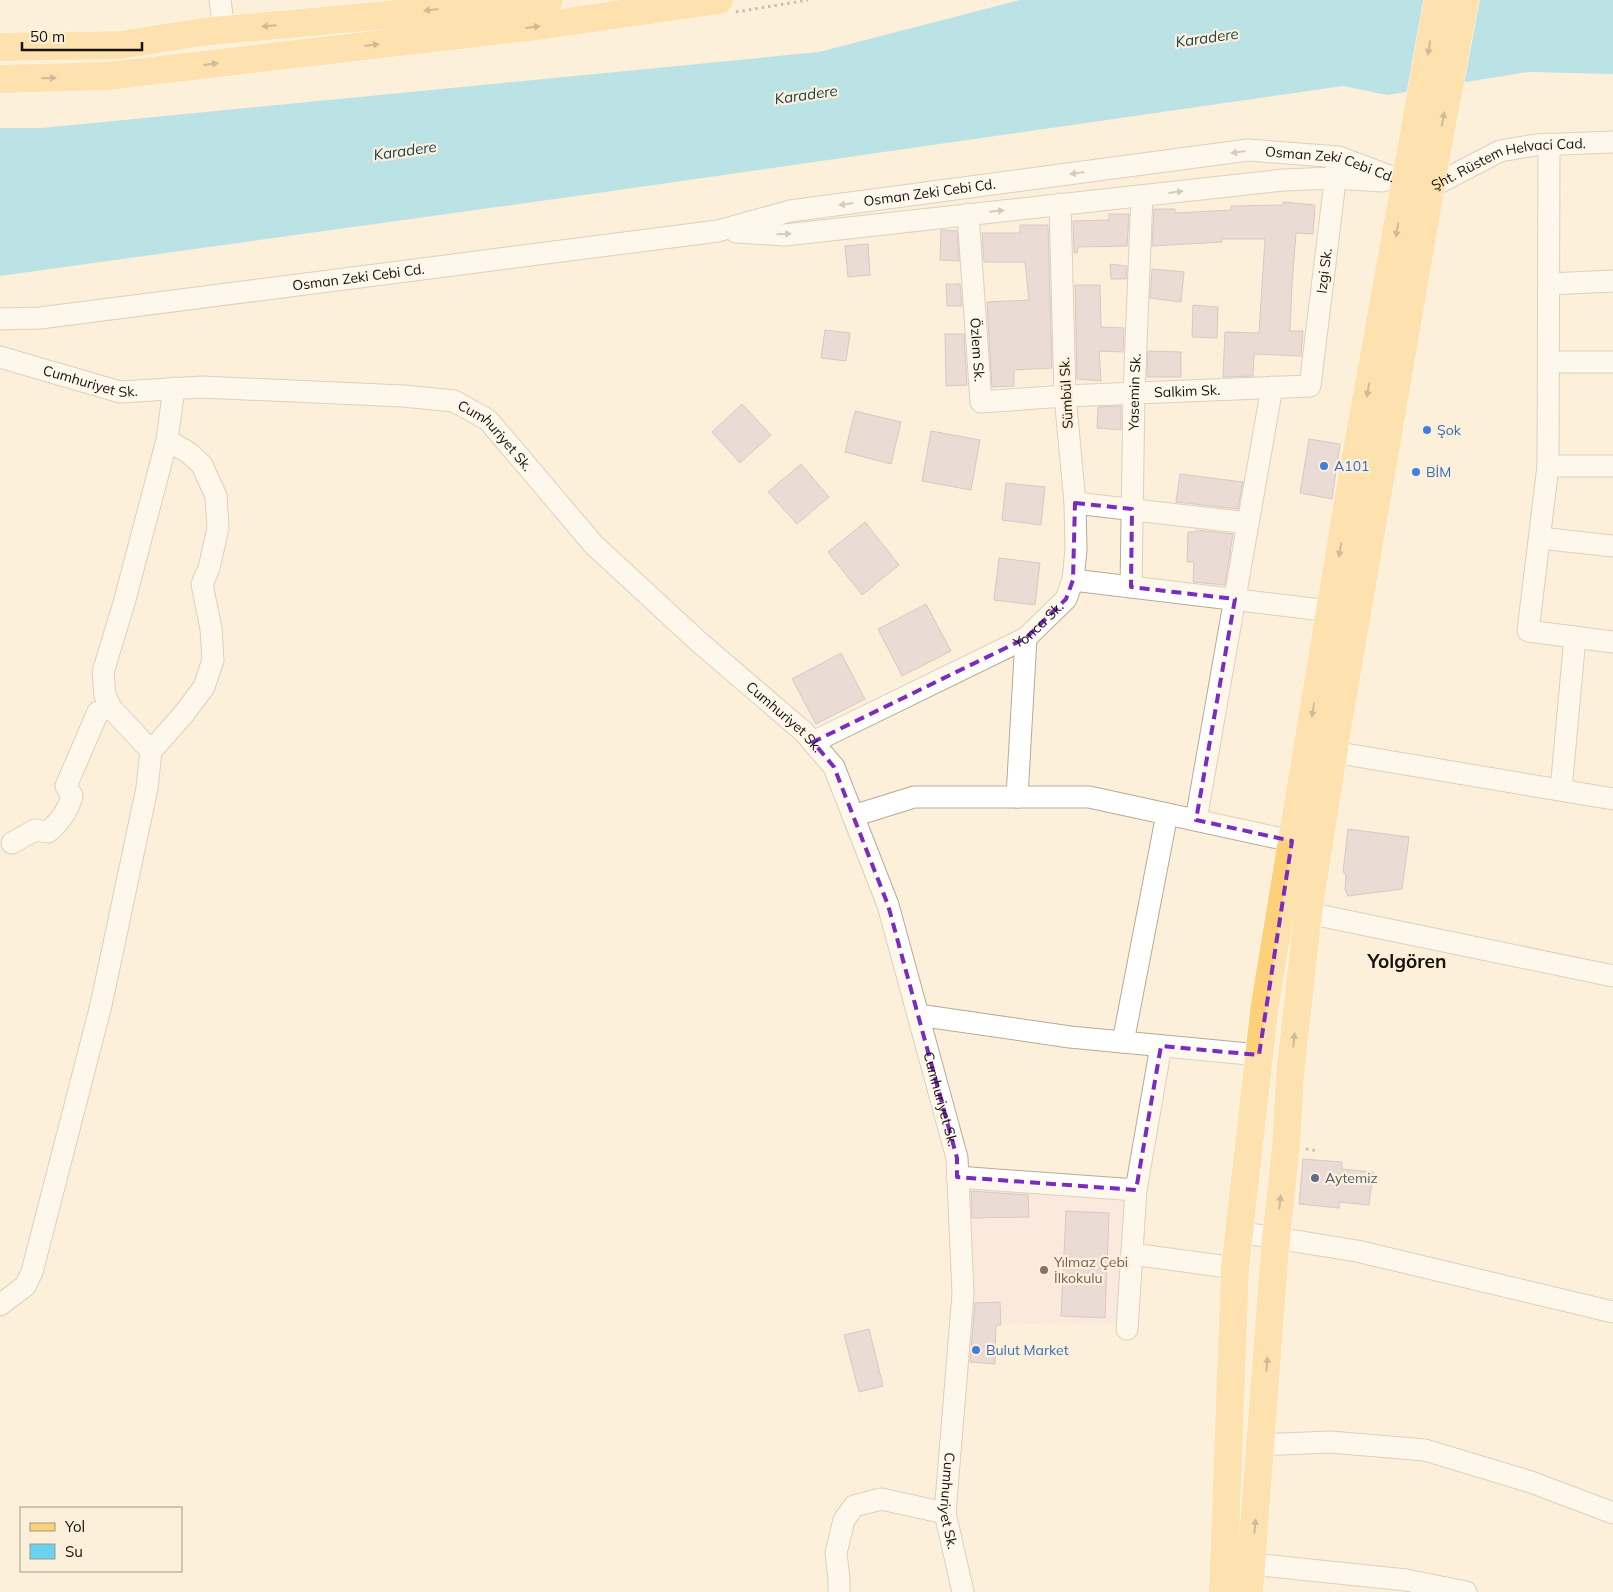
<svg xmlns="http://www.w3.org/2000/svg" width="1613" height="1592" font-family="Mulish,sans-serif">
<rect width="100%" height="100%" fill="#fdf0db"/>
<path fill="#fbe0e3" d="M966,1189H1028L1127,1196L1120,1323L966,1325Z"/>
<path fill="#6bd3f2" d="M1020,0H1613V74L1528,72L1387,95L1343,86L584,195L0,276V128H42L819,52Z"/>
<path fill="#d6c0ce" stroke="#ac97a5" d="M1283,202L1315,205L1313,234L1296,233L1292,284L1290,331H1303L1301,356L1254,354L1253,376L1223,377L1225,332L1259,333L1265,239H1222V242L1152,246L1154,209H1175V213L1231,210V206L1283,205Z
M1109,214H1129L1127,246L1078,247L1077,253H1074L1073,221L1109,220Z
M1020,225H1048L1052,368L1014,370V386L992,387L987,302L1029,300L1025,262H984L982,233H1020Z
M941,230L957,231L959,261L940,260Z
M868,244L870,275L848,277L845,246Z
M1110,264L1127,266L1126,279H1111Z
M1152,269L1184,272L1181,302L1150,298Z
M946,284H960L962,306H947Z
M1075,285H1100L1101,327L1124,328L1123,352L1099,351L1101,381L1077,379Z
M1193,305L1218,307L1217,338L1192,337Z
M825,330L850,333L846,361L821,358Z
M945,334H964L967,385L946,386Z
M1148,351L1181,352V377H1147Z
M742,404L771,435L740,463L712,432Z
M1121,406V430L1097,428L1098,407Z
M855,411L901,422L891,464L845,452Z
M931,431L980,440L971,490L922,481Z
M1309,439L1340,444L1332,499L1300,493Z
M801,464L829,497L797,524L768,492Z
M1180,474L1243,482L1238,509L1176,502Z
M1006,483L1045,487L1041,525L1002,520Z
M865,522L899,565L862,595L828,552Z
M1196,530L1233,534L1225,585L1193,582L1194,562H1187L1188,532H1196Z
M999,558L1040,563L1035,605L994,600Z
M926,604L951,651L902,676L878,629Z
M841,653L865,699L816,724L792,679Z
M1348,829L1409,837L1402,889L1348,896L1345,890L1346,874L1343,872Z
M1303,1159L1342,1162V1169L1373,1172L1369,1205L1339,1202V1208L1299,1204Z
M971,1191L1028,1195L1029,1217L972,1218Z
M1066,1211L1109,1213L1105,1318L1061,1316Z
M1000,1302L1001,1325H996L995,1364L970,1362L975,1303Z
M869,1329L883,1386L859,1392L844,1335Z"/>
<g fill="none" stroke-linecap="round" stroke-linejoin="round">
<defs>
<g id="minor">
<path d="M220,0L224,30"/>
<path id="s1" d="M1420,185L1431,187L1500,151L1535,145L1613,142"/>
<path id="s2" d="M968,214L981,402L1065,396L1310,386L1337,165"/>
<path d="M736,232L785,235L1283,180L1334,178L1383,181"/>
<path d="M1549,284L1613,281"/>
<path id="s3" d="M0,319L40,318L718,231L790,211L1248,150L1339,157L1405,182"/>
<path id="s4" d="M0,357L120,392L202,387L403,396L454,401L488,420L594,545L699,642L804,732L834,767L888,905L957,1158L963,1294L945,1513L963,1592"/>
<path d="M1549,362H1613"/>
<path d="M1548,466L1549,144"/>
<path d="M1613,466H1548L1528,631L1613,642"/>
<path d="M1075,503L1248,523"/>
<path d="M1540,538L1613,546"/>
<path d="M1073,580L1330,611"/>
<path id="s5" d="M1131,587L1134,393L1142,196"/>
<path id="s6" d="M813,742L1026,638L1066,599L1073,580L1076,550L1075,503L1065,396L1060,204"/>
<path d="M151,751L183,715L204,687L213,660L211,629L202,584L209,568L218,528L216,496L202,465L189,453L167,440"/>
<path d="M1333,752L1613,799"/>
<path d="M1561,790L1575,637"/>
<path d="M1017,797L1026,638"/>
<path d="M853,816L914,797H1089L1292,841"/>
<path d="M1196,820L1272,387"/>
<path d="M12,843L35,830L48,832C60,822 68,811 72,796L66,786L98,712L111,708"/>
<path d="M1308,913L1613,976"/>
<path d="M918,1015L1070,1037L1259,1055"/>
<path d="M1123,1042L1167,814"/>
<path d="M957,1177L1136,1190L1161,1046"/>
<path d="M1239,1232L1357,1251L1613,1312"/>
<path d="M1132,1254L1235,1268"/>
<path d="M0,1305L25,1286L32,1272L101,1005L147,788L151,751L111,708L105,695L103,672L124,603L167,440L174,388"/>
<path d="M1127,1329L1136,1190"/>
<path d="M1261,1445L1330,1442L1425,1450L1531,1482L1613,1513"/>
<path d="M1252,1564L1406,1580L1466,1592"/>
<path d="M839,1592V1579L836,1553L844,1520L854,1506L881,1499L945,1513"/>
</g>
<path id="major" d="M0,47L121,45L202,32L549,0
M0,79L108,76L545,25L719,0
M1223,1592L1235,1268L1265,1004L1351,484L1438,0
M1249,1592L1275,1248L1286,1146L1290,1075L1308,913L1337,729L1434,167L1465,0"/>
</defs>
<use href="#minor" stroke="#b7aa97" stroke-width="23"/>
<use href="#major" stroke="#fff" stroke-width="29"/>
<path stroke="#8d8476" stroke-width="3" stroke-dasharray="2.5 4" stroke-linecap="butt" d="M736,12L808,0
M1306,1149L1319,1151"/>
<use href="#minor" stroke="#fff" stroke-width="21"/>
<use href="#major" stroke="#fdd07a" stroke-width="28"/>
</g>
<defs><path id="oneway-solid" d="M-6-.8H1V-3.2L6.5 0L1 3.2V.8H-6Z" transform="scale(1.25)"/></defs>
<g fill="#967a48">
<use href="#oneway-solid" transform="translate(431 10) rotate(175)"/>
<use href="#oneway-solid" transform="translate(269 26) rotate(175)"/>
<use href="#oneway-solid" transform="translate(533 27) rotate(-7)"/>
<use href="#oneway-solid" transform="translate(372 45) rotate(-7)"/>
<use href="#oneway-solid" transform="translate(1429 48) rotate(100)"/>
<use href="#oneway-solid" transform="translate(211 64) rotate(-7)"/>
<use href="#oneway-solid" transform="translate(49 78) rotate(-1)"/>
<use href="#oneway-solid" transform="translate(1443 119) rotate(-80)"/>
<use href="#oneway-solid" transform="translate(1397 230) rotate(100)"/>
<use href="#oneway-solid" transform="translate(1368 390) rotate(100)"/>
<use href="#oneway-solid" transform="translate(1340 550) rotate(99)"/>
<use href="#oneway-solid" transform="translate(1313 710) rotate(99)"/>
<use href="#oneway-solid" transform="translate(1294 1040) rotate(-84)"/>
<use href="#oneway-solid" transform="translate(1280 1202) rotate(-84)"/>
<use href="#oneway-solid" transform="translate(1267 1364) rotate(-86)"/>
<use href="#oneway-solid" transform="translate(1255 1526) rotate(-85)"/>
</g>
<g fill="#a2a09d">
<use href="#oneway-solid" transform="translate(1238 152) rotate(172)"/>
<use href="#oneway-solid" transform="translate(1077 173) rotate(172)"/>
<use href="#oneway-solid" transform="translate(1176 192) rotate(-7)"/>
<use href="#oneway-solid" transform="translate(846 204) rotate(172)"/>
<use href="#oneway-solid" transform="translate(997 211) rotate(-6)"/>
<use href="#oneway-solid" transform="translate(784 234) rotate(-1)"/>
</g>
<path d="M0 0H1613V1592H0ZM1075,503L1132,509L1131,587L1235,599L1196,820L1292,841L1259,1055L1161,1046L1136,1190L957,1177V1158L888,905L834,767L813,742L1026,638L1066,599L1073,580Z" fill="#fdf0db" fill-opacity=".55" fill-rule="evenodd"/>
<path fill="none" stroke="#7b2cbf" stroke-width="4" stroke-dasharray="10 6" stroke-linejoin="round" d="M1075,503L1132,509L1131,587L1235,599L1196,820L1292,841L1259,1055L1161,1046L1136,1190L957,1177V1158L888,905L834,767L813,742L1026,638L1066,599L1073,580Z"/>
<g fill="#3f7fe0" stroke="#fdf0db" stroke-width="2">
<circle cx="1427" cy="430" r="5"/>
<circle cx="1324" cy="466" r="5"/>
<circle cx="1416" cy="472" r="5"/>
<circle cx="976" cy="1350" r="5"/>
</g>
<circle fill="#5c6f8a" stroke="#fdf0db" stroke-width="2" cx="1315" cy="1178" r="5"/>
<circle fill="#8d6e63" stroke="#fdf0db" stroke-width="2" cx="1044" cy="1270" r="5"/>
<g text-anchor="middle" stroke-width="4.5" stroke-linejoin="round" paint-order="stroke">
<g font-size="14" fill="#17120b" stroke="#fdf0db">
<text dy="5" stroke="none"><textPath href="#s1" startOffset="94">Şht. Rüstem Helvaci Cad.</textPath></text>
<text dy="5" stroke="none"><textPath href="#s3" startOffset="1344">Osman Zeki Cebi Cd.</textPath></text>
<text dy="5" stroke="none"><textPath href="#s3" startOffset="939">Osman Zeki Cebi Cd.</textPath></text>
<text dy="5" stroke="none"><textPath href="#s2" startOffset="634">Izgi Sk.</textPath></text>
<text dy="5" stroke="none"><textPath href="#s3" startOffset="361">Osman Zeki Cebi Cd.</textPath></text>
<text dy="5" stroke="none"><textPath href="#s2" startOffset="136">Özlem Sk.</textPath></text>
<text dy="5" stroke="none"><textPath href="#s4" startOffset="94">Cumhuriyet Sk.</textPath></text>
<text dy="5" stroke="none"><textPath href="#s2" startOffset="395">Salkim Sk.</textPath></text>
<text dy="5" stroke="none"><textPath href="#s5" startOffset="195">Yasemin Sk.</textPath></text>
<text transform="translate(1066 393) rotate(-93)" y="5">Sümbül Sk.</text>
<text dy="5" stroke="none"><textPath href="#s4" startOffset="514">Cumhuriyet Sk.</textPath></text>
<text dy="5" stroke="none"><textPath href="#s6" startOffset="255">Yonca Sk.</textPath></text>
<text dy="5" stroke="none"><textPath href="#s4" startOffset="919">Cumhuriyet Sk.</textPath></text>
<text dy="5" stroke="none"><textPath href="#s4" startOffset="1339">Cumhuriyet Sk.</textPath></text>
<text dy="5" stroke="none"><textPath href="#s4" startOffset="1744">Cumhuriyet Sk.</textPath></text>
</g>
<g font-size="14" fill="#366cbe" stroke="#fdf0db" text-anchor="start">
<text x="1437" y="435">Şok</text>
<text x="1334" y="471">A101</text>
<text x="1426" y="477">BİM</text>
<text x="986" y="1355">Bulut Market</text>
</g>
<g font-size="14" fill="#4e5e75" stroke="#fdf0db" text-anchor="start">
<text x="1325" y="1183">Aytemiz</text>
</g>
<g font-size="14" fill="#785e54" stroke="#fdf0db" text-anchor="start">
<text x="1054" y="1267">Yılmaz Çebi<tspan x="1054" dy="16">İlkokulu</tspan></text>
</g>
<g font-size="15" font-style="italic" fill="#184653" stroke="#fdf0db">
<text transform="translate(1207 38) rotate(-8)" y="5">Karadere</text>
<text transform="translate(806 95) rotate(-8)" y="5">Karadere</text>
<text transform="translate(405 151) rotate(-8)" y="5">Karadere</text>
</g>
<g font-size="19" font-weight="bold" fill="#17120b" stroke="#fdf0db">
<text x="1407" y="968">Yolgören</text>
</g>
</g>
<rect x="20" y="1507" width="162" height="65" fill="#fdf0db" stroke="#a19788"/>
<rect x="30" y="1523" width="25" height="8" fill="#fdd07a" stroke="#a19788"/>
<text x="65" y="1532" font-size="15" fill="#17120b">Yol</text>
<rect x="30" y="1544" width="25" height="15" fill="#6bd3f2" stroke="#a19788"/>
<text x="65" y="1557" font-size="15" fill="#17120b">Su</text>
<path d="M22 42v8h120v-8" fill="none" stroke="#17120b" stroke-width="2.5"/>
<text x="30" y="42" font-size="15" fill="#17120b" stroke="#fdf0db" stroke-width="4" paint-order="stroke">50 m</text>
</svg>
